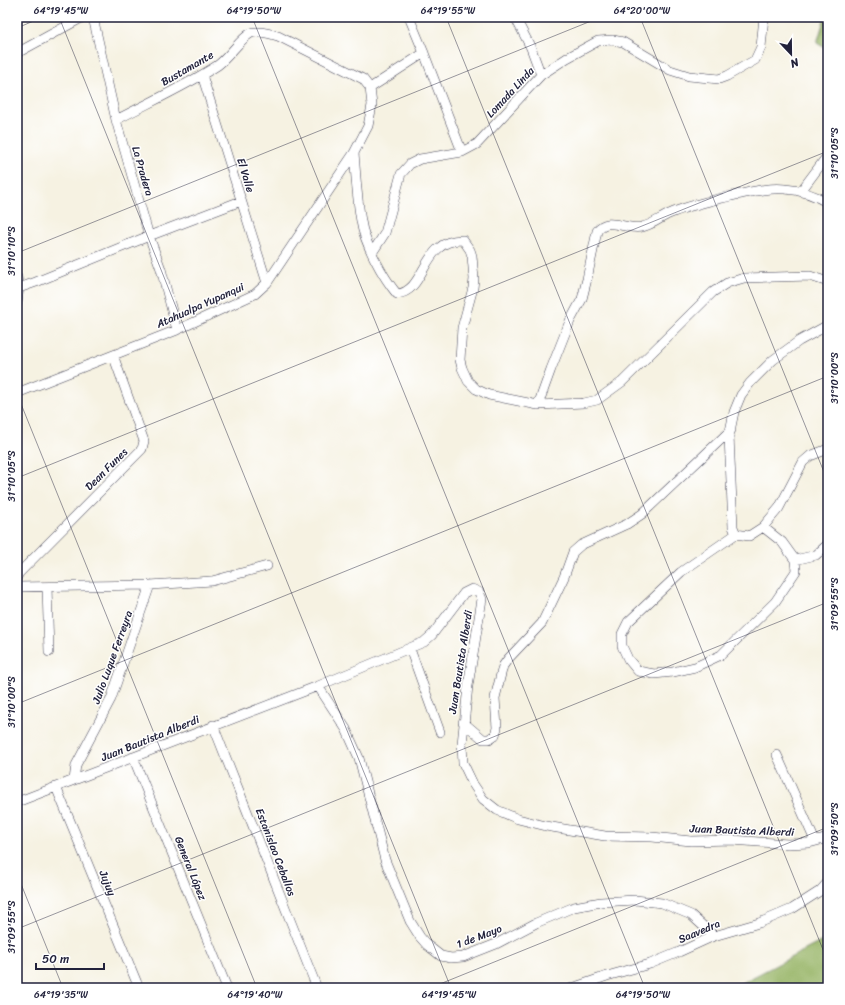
<svg xmlns="http://www.w3.org/2000/svg" width="845" height="1005" font-family="Sriracha,sans-serif">
<rect width="100%" height="100%" fill="#fff"/>
<filter id="ink" filterUnits="userSpaceOnUse"><feTurbulence type="fractalNoise" baseFrequency=".025" numOctaves="2"/><feDisplacementMap in="SourceGraphic" scale="8" xChannelSelector="R" yChannelSelector="G"/><feConvolveMatrix kernelMatrix="1 2 1 2 8 2 1 2 1" color-interpolation-filters="sRGB"/></filter>
<filter id="wash" filterUnits="userSpaceOnUse"><feTurbulence type="fractalNoise" baseFrequency=".012" numOctaves="4" result="noise"/><feDisplacementMap in="SourceGraphic" scale="16" xChannelSelector="R" yChannelSelector="G"/><feGaussianBlur stdDeviation="0.9" result="paint"/><feColorMatrix in="noise" values="0 0 0 0 0 0 0 0 0 0 0 0 0 0 0 0 0 1.4 0 .05"/><feComposite in="paint" operator="in"/></filter>
<g filter="url(#wash)">
<rect width="100%" height="100%" fill="#f6f2e2"/>
<path fill="#98b567" stroke="#5d6c51" d="M825,17H828V50L817,43Z
M828,938V988H732Z"/>
</g>
<g filter="url(#ink)">
<g fill="none" stroke-linecap="round" stroke-linejoin="round">
<defs>
<path id="minor" d="M93,17L116,120L149,236L161,269L177,330
M515,17L531,48L541,75
M17,53L83,17
M424,53L462,152
M202,75L267,283
M370,88L424,53L409,17
M116,120C150,102 186,86 218,65C230,56 240,39 251,33C259,30 270,34 278,36L363,79L370,88
M354,153C356,176 357,199 361,221C364,243 383,277 397,294C427,291 421,239 463,240L470,250L472,256L474,279L473,288L462,328L460,360L462,368L468,381L476,389L489,395L538,405L584,403L597,400L622,382L713,292L727,283L744,278L810,276L828,282
M801,191L828,155
M372,253L385,233L401,174L410,164L420,159L462,152L477,144L541,75L567,58L598,41L613,40L623,42L670,70L689,76L719,79L727,76L755,60L761,47L764,17
M17,277L19,288L17,303
M19,288L36,282L149,236L241,201
M828,325L799,341L773,360L750,383L741,395L734,412L729,436L733,527L736,534L749,536L763,527L779,508L803,462L810,456L828,449
M17,393L177,330L255,294L267,283L354,153L368,126L372,105L370,88
M538,405L551,369L570,321L582,299L587,279L597,231C608,215 626,231 642,227C652,225 660,218 669,214C689,205 710,201 731,196C748,193 767,187 785,189C800,190 815,195 828,203
M763,527L782,542L795,560L816,555L828,544
M736,534L681,572L628,622L622,634V646L628,659L638,671L654,674L673,672L695,667L721,655L775,602L796,571L795,560
M17,577L19,573L142,449L144,441L113,355
M17,587L150,585L212,581L267,566
M47,587L49,652
M410,649L440,732
M318,686L346,729L359,758L385,860L410,921L420,937L427,945L441,956L451,958L463,957L496,944L536,923L574,907L601,902L635,900L662,903L691,915L714,936
M463,722L483,739H489L495,735L497,728L495,698L503,666L508,659L542,623L564,577L573,552L581,545L627,524L642,514L731,430
M213,725L317,988
M777,755L815,841
M133,757L227,988
M74,780L76,765L111,699L150,585
M56,787L139,988
M17,802L318,686L424,642L432,635L464,593L472,589L479,592L482,599L468,686L462,744L463,763L473,784L483,799L497,810L518,819L546,826L605,836L652,837L691,841L732,840L788,844L809,843L828,838
M572,988L607,976L650,964L679,952L714,936L759,923L792,909L820,891L828,882"/>
</defs>
<use href="#minor" stroke="#424154" stroke-width="10"/>
<use href="#minor" stroke="#fff" stroke-width="9"/>
</g>
</g>
<path fill="none" stroke="#22223b" stroke-width="1" stroke-opacity="0.45" d="M59,17L451,988M252,17L645,988M446,17L828,962M640,17L828,482M17,28L43,17M17,253L601,17M17,394L257,988M17,478L828,151M17,704L828,376M17,874L63,988M17,929L828,602M430,988L828,827"/>
<g text-anchor="middle" stroke-width="3" stroke-linejoin="round" paint-order="stroke">
<g font-size="11" fill="#22223b" stroke="#fff">
<text transform="translate(187 68) rotate(-30)" y="4">Bustamante</text>
<text transform="translate(510 92) rotate(-47)" y="4">Lomada Linda</text>
<text transform="translate(143 171) rotate(74)" y="4">La Pradera</text>
<text transform="translate(246 175) rotate(73)" y="4">El Valle</text>
<text transform="translate(200 305) rotate(-24)" y="4">Atahualpa Yupanqui</text>
<text transform="translate(106 469) rotate(-45)" y="4">Dean Funes</text>
<text transform="translate(112 657) rotate(-70)" y="4">Julio Luque Ferreyra</text>
<text transform="translate(460 662) rotate(-81)" y="4">Juan Bautista Alberdi</text>
<text transform="translate(150 738) rotate(-22)" y="4">Juan Bautista Alberdi</text>
<text transform="translate(742 830) rotate(2)" y="4">Juan Bautista Alberdi</text>
<text transform="translate(276 852) rotate(69)" y="4">Estanislao Ceballos</text>
<text transform="translate(191 868) rotate(68)" y="4">General López</text>
<text transform="translate(108 883) rotate(68)" y="4">Jujuy</text>
<text transform="translate(699 931) rotate(-23)" y="4">Saavedra</text>
<text transform="translate(479 936) rotate(-21)" y="4">1 de Mayo</text>
</g>
</g>
<rect width="845" height="1005" fill="none" stroke="#fff" stroke-width="44"/>
<g transform="translate(791 54) rotate(158)" stroke="#ffffff" stroke-width="3" paint-order="stroke">
<path d="M0-3L7 15L0 10L-7 15Z" fill="#22223b"/>
<text y="-6" font-size="11" font-weight="bold" text-anchor="middle" fill="#22223b">N</text>
</g>
<path d="M36 963v6h68v-6" fill="none" stroke="#22223b" stroke-width="2"/>
<text x="42" y="963" font-size="12" fill="#22223b" stroke="#ffffff" stroke-width="3" paint-order="stroke">50 m</text>
<rect x="22" y="22" width="801" height="961" fill="none" stroke="#22223b" stroke-width="1.5"/>
<g font-size="10" text-anchor="middle" fill="#22223b">
<text x="61" y="14">64°19'45"W</text>
<text x="254" y="14">64°19'50"W</text>
<text x="448" y="14">64°19'55"W</text>
<text x="642" y="14">64°20'00"W</text>
<text transform="translate(834 153) rotate(-90)" y="4">31°10'05"S</text>
<text transform="translate(11 251) rotate(-90)" y="4">31°10'10"S</text>
<text transform="translate(834 378) rotate(-90)" y="4">31°10'00"S</text>
<text transform="translate(11 476) rotate(-90)" y="4">31°10'05"S</text>
<text transform="translate(834 604) rotate(-90)" y="4">31°09'55"S</text>
<text transform="translate(11 702) rotate(-90)" y="4">31°10'00"S</text>
<text transform="translate(834 829) rotate(-90)" y="4">31°09'50"S</text>
<text transform="translate(11 927) rotate(-90)" y="4">31°09'55"S</text>
<text x="61" y="998">64°19'35"W</text>
<text x="255" y="998">64°19'40"W</text>
<text x="449" y="998">64°19'45"W</text>
<text x="643" y="998">64°19'50"W</text>
</g>
</svg>
